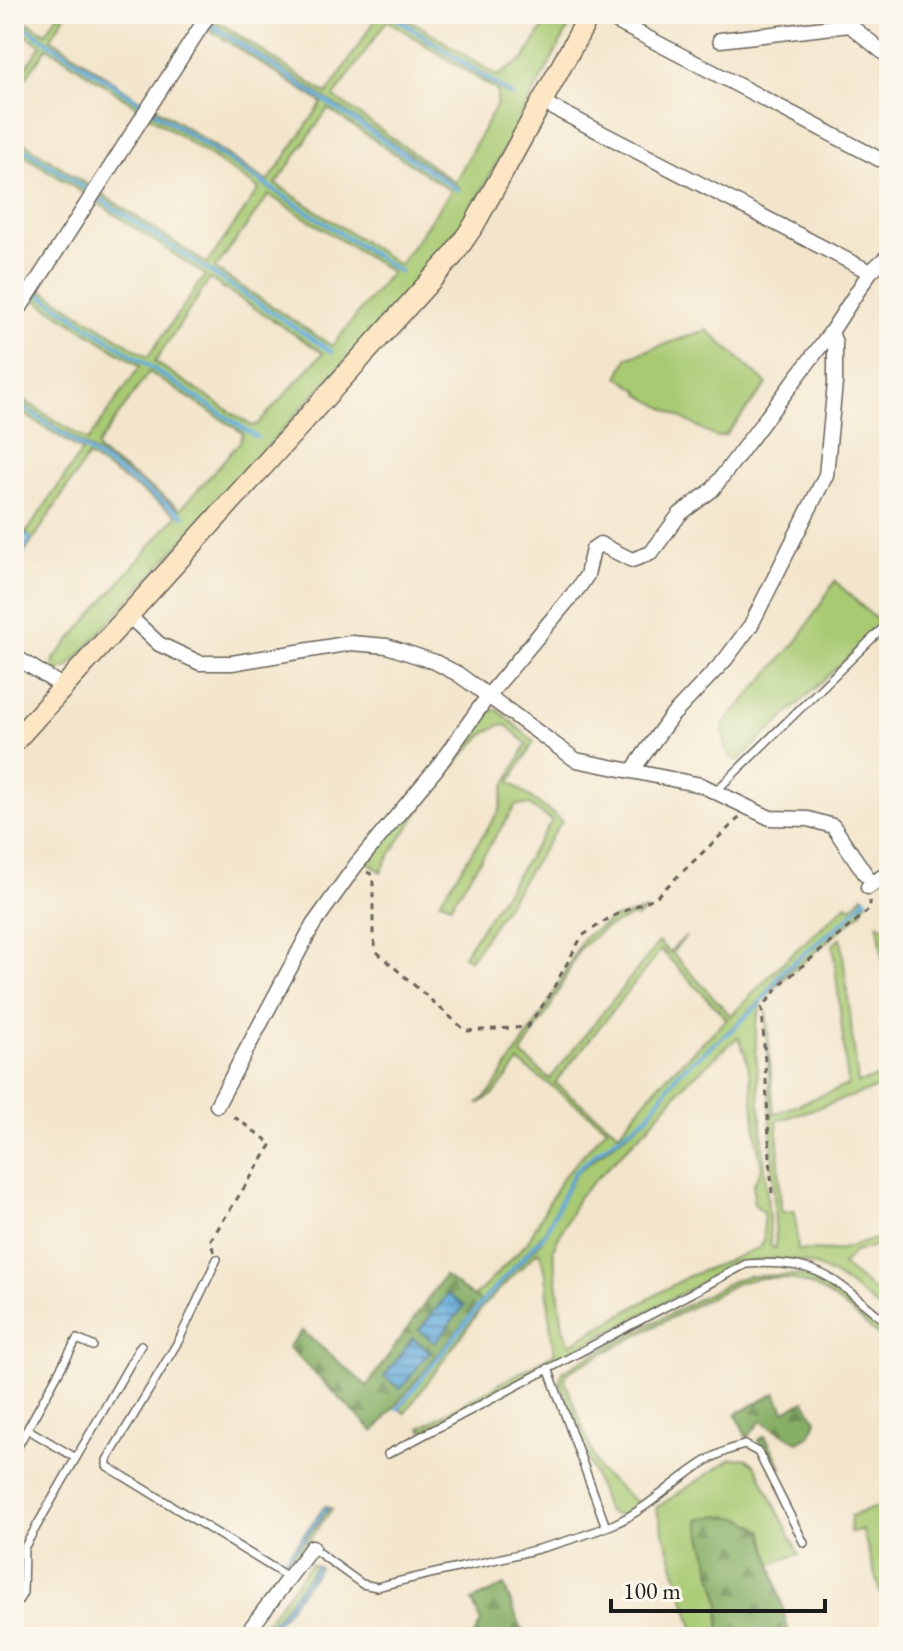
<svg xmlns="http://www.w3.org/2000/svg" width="903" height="1651" font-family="'EB Garamond',serif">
<defs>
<pattern id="forest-firs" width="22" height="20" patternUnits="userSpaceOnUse" patternTransform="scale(2)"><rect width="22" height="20" fill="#86ae65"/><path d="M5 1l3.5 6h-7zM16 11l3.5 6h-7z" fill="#6d8d52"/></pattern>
<pattern id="water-rules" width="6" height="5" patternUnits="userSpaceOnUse" patternTransform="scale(2)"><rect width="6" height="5" fill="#64abda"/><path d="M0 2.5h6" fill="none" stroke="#528ab0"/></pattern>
</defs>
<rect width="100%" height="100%" fill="#fbf7ec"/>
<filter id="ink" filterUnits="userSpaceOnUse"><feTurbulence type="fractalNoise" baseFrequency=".0125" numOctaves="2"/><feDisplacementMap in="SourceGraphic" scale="16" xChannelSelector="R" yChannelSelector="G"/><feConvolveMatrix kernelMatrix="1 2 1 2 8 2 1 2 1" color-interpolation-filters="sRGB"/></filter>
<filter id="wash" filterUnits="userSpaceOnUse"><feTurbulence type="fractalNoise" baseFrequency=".006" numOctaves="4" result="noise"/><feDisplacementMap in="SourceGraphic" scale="32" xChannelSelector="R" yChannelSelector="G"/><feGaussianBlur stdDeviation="1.8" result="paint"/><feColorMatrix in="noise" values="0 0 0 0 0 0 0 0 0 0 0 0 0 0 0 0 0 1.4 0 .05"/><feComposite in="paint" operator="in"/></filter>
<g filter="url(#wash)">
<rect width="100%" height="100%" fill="#f3e5cb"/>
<path fill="#a9ca73" stroke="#627348" stroke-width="2" fill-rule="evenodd" d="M14,14L46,33L58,14H66L51,38L147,105L14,18Z
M379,14H388L511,97L513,94L394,14H401L497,76L524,59L551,14H576L469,215L448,246L69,667L53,673L54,659L177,515L88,456L14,569L31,538L14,523L27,532L82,451L14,408V402L186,516L164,498L14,399V394L88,441L140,366L33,298L36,293L258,438L37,291L39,288L148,357L205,275L95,201L97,197L333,352L98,196L100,193L207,264L259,189L148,115L150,111L401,274L152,108L154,106L268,182L322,103L205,27L207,24L458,191L460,188L209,21L211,17L327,94ZM387,20L497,91V104L455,182L334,97ZM328,109L451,191L399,265L276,184ZM269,195L391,272L332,346L215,269ZM210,279L323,353L258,424L252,426L155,362ZM149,372L243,433L240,442L181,509L99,452L97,446Z
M14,21L145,107L143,110L47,47L14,95V85L41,45L14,28Z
M14,136L94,189L92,191L14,141Z
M14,144L91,194L89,197L14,149Z
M707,330L767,384L726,435L716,437L639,394L640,391L618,377L628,357Z
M835,581L882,625L737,762L725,749L723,725L798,640Z
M496,708L534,742L510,782L562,821L470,960L463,956L552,821L529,805H516L451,905L440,901L500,809L504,787L527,744L506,725C479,718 392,847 381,872L367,861L482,720Z
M863,895L865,897L849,916L781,971L762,999L733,1027L678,1072L648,1115L573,1173L544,1233L481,1302L474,1297L527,1243L562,1178L607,1128L519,1062L494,1094L478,1104L492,1090L547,1006L583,938L612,919L647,910L636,918L632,916L603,929L580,948L551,1006L521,1054L550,1079L659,942L669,952L686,936L672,953L731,1016L782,963L847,904L852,907ZM661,950L727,1019L658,1085L619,1133L555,1083Z
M867,899L862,912L782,980L764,1001C789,958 835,936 867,899Z
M878,923L889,930V1008Z
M841,938L858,1083L889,1074V1084L777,1121L781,1212L795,1211L798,1250L835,1251L889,1235V1241L854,1252L842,1265L889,1303V1317C835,1273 803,1243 729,1268L423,1431L420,1428L555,1353C546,1327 552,1269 538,1251L482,1307L405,1413L400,1409L482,1303L540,1243L576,1173L649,1117L680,1072L762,1003L756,1024V1053L771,1247L776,1248L766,1011L774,1114L848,1085L833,945ZM738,1037C758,1076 751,1126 762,1168L753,1185L754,1204L763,1212L764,1241L759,1248L687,1277L570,1344L563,1328L553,1249L579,1196L648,1127L685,1084Z
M800,1275L821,1279L889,1334V1345C840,1303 809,1263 737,1283L566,1373L565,1380L599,1471L641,1506C628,1513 620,1520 607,1511L560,1382L562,1371L732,1281L746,1276Z
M746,1458L756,1466L799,1554L771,1564L763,1531C740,1517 724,1514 698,1520L720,1603L719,1637H696L656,1508L731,1459Z
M889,1484V1623L862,1529L850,1533L851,1516L885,1504L883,1492Z
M329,1508L332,1509L287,1569L282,1568Z
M310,1564L316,1566L261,1637H255Z"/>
<path fill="url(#forest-firs)" stroke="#516540" stroke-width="2" d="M444,1276L481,1302L374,1432L288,1347L302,1331L367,1386Z
M776,1393L784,1411L805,1401L816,1420L810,1435L798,1442L761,1421L747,1438L736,1414Z
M765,1436L782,1468L774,1472L758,1440Z
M720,1515L743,1519L763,1531L790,1637H719L720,1603L698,1520Z
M504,1586L525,1637H473L481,1622L472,1601Z"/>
<path fill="url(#water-rules)" stroke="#40647b" stroke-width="2" d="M448,1294L464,1306L435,1343L419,1330Z
M413,1338L430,1351L401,1389L384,1377Z
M325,1506L329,1508L282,1568L279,1567Z
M316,1566L320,1567L266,1637H261Z
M273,1577L275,1579L233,1637H228Z"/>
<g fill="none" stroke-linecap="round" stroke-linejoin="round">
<path stroke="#64abda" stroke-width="4" d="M194,14L198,16
M390,14L512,95
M14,20L146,106
M210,24L458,190
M152,110L400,272
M14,142L89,191
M100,199L332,352
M14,277L28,286
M38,293L257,437
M14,401L184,516
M14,529L30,539L14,563
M398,1409L481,1303L545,1234L574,1173L596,1153L648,1116L678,1073L734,1028L763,1000L782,972L849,917L866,898"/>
</g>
</g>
<g filter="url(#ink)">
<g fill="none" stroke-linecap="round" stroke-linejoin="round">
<defs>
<path id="lane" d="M717,790L889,622
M217,1259L179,1340L107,1460V1466L288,1577
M548,1368L606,1527
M27,1429L76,1458
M14,1453L77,1339L93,1346
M388,1454L746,1264C823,1259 833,1280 889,1324
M312,1548L362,1584L377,1587C455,1566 539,1555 614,1524C660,1504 695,1455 745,1445L758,1452L804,1543
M14,1608L23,1593L24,1548L141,1345"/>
<path id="street" d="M602,14L879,159H889
M836,14L889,57
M720,40L850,25
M542,102L870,272
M14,317L209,14
M128,615L159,644L200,663H232L351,643L387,646L435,662L458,674L576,760L701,785L770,818L808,819L833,826L866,875
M14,656L62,686
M632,771L670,718L725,660L751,625L826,475L835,383V343L831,332
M868,887L889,872
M217,1105L313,925L356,865L436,769L488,696L579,587L587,575L593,549L600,544L632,560L651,553L680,514L712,490L831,332L870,272L889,255
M244,1637L312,1547"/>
<path id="secondary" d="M14,742L452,257L474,225L590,14"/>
</defs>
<use href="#lane" stroke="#676259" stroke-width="10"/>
<use href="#street" stroke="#676259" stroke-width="17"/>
<use href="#secondary" stroke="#676259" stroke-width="23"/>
<path stroke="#676259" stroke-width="3" stroke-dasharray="6 6" stroke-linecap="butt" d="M864,19L889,16
M367,872L373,875V938L378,953L466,1031L527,1027L548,998L582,936L611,917L656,897L740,817
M772,1193L762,1008L782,983L870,909V901
M214,1252L210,1241L272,1144L229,1113"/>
<use href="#lane" stroke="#fff" stroke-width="7"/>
<use href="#street" stroke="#fff" stroke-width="14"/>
<use href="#secondary" stroke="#fce6c4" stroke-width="20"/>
</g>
</g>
<rect width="903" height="1651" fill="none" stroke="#fbf7ec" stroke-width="48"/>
<path d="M611 1599v12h214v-12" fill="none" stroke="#1c1c1c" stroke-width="4"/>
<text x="623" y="1599" font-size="24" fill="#1c1c1c" stroke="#fbf7ec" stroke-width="6" paint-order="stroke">100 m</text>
</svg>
